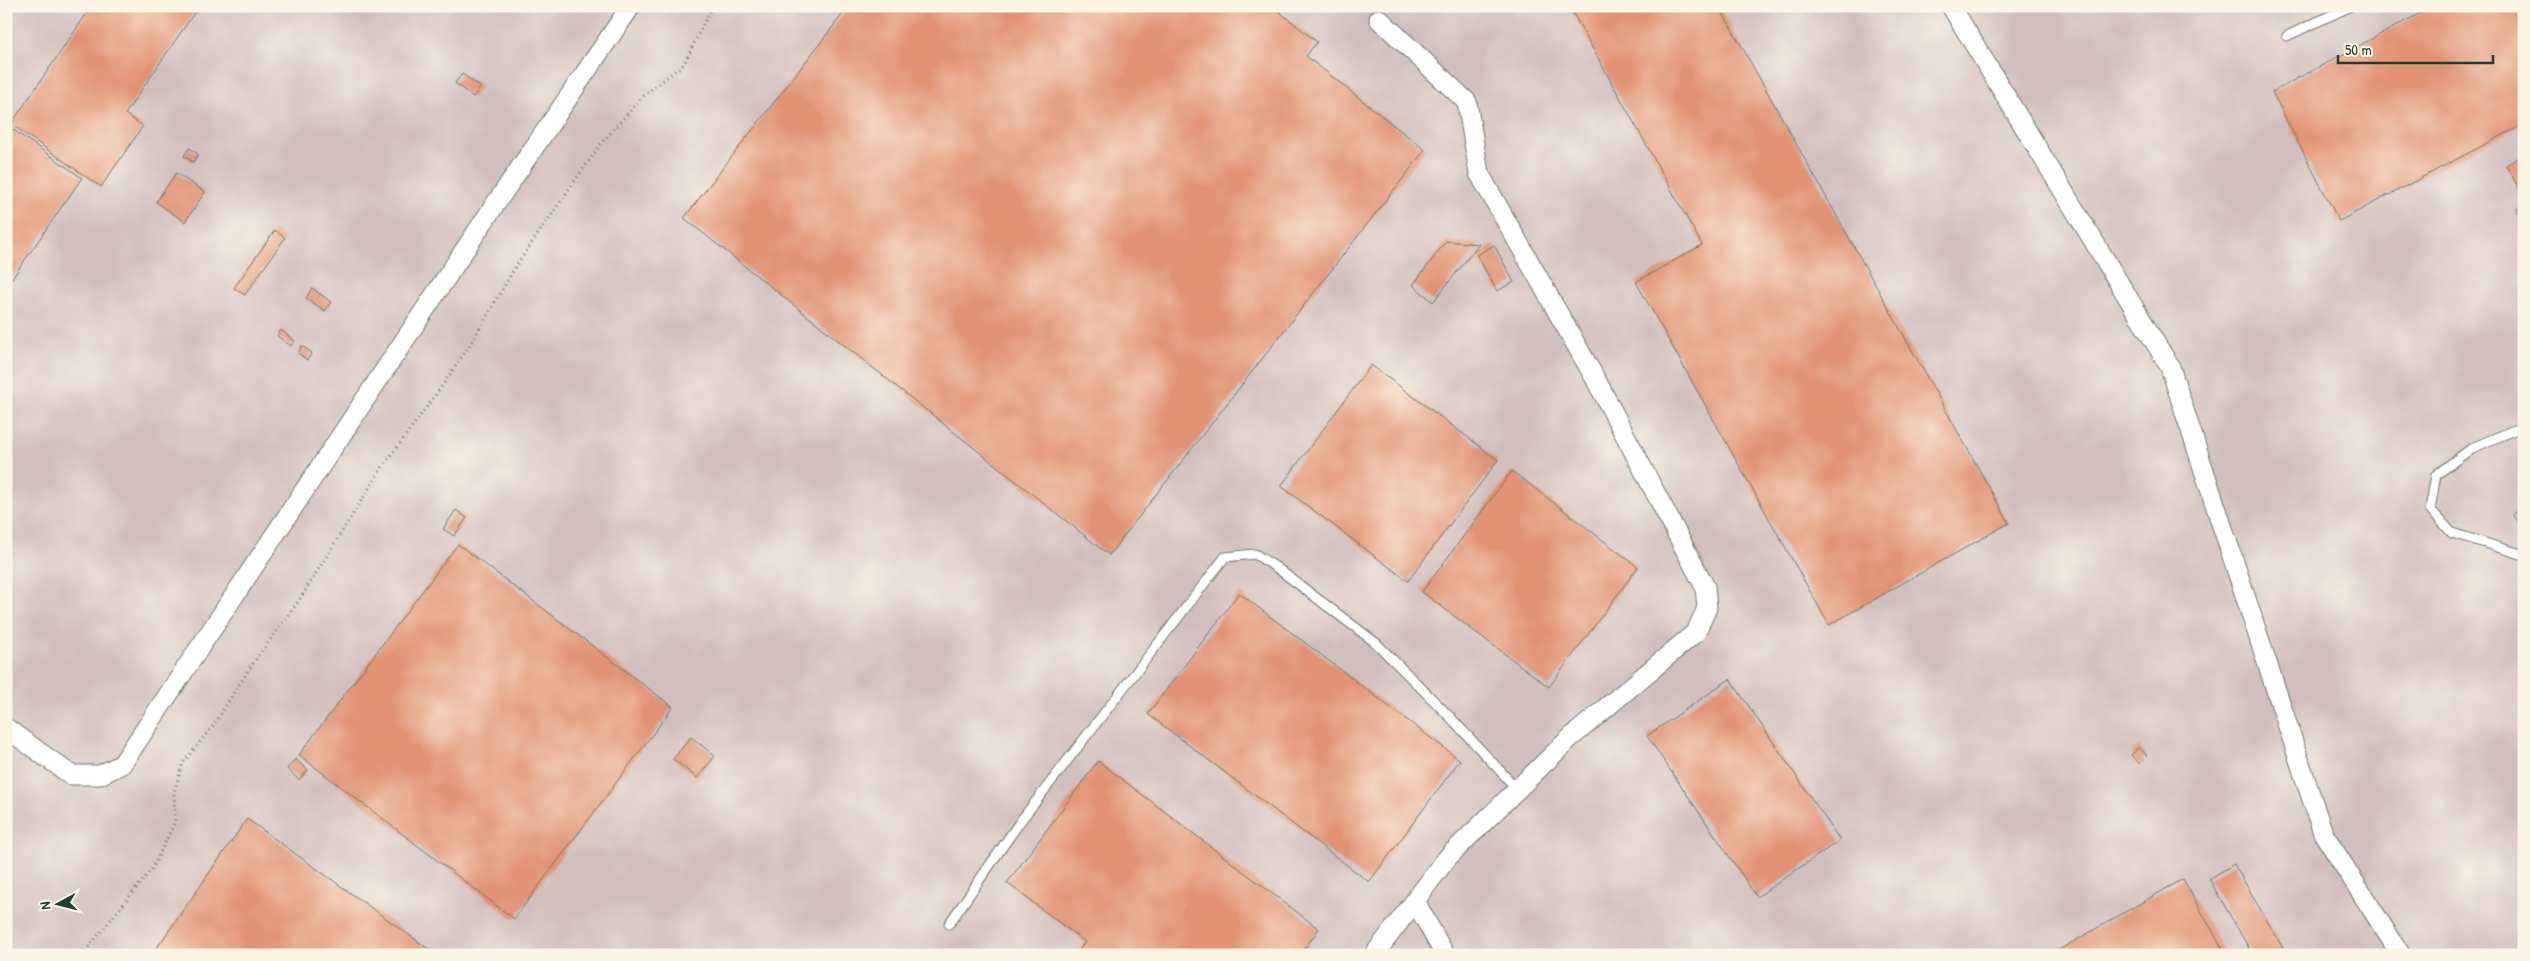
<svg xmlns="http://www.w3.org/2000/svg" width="2530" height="961" font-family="'Patrick Hand',sans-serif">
<rect width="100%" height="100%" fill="#fcf5e5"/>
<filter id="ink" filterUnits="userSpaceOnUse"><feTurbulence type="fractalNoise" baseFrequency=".02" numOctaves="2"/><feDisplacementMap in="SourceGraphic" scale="10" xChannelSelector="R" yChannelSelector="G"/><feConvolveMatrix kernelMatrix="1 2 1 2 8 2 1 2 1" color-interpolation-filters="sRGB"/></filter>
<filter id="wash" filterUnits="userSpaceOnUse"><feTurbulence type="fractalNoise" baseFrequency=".0096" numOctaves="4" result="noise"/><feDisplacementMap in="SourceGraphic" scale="20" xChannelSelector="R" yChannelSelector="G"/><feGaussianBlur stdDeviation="1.12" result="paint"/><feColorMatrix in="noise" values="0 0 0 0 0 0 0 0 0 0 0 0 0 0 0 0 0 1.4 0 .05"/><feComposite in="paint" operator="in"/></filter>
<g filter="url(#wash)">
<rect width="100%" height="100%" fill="#f5e9d0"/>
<path fill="#d1bfbf" d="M6,6H2524V955H6Z"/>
<g id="blocks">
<path fill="#e19373" d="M92,6H199L125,114L143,126L101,187L11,124Z
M849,6H1272L1317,42L1306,56L1425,150L1109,555L684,218Z
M1569,6H1719L2009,523L1829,625L1636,282L1702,245Z
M2434,6H2524V124L2339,221L2272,92Z
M462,74L481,87L473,97L455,83Z
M8,126L82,178L6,287V129Z
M189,148L198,154L193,162L184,156Z
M2524,155V198L2506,165Z
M176,173L205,192L185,222L156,202Z
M2524,206V225L2516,210Z
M275,230L285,238L245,295L234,288Z
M1446,241L1479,244L1433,302L1413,285Z
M1494,245L1514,282L1497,291L1477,255Z
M312,288L331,302L325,311L306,298Z
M281,330L295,341L291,346L277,336Z
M302,346L312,353L307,360L298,353Z
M1371,365L1498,460L1408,581L1281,486Z
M1512,471L1638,567L1549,687L1422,592Z
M2520,509L2524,512V519L2520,523L2512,515Z
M456,510L467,518L454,536L443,529Z
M458,544L673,707L514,919L299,755Z
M1239,593L1460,760L1369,882L1148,714Z
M1730,679L1840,840L1757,897L1647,736Z
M691,737L715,756L697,778L673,759Z
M2139,747L2147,756L2140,764L2131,755Z
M295,759L308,770L299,780L287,769Z
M1098,761L1319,929L1300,955H1075L1085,942L1007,883Z
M247,819L437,955H152Z
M2234,864L2287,955H2253L2209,879Z
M2183,879L2226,955H2050Z"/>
</g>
</g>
<g filter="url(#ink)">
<use href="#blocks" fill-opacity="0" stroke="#6a796b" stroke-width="1"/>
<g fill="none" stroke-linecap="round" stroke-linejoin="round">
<defs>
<path id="lane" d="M2287,36L2351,6
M2524,426L2472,448L2436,475L2430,509L2452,533L2524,555
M949,924L1019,823L1225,557L1255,554L1277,568L1376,643L1451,718L1517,789"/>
<path id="street" d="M1951,6L2170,367L2323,833L2401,955
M6,728L71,775H100L122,764L496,203L631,6
M1415,901L1445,955
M1374,955L1448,857L1569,739L1696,632L1707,608L1705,587L1596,380L1479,173L1467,102L1379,19"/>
</defs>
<use href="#lane" stroke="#6a796b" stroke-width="11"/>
<use href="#street" stroke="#6a796b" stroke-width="21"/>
<path stroke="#6a796b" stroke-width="3" stroke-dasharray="1 4" stroke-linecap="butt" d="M82,955L152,869L175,822L174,792L183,763L213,726L251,666L300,599L381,469L442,386L473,340L517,264L600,145L645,94L684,64L712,6"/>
<use href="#lane" stroke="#fff" stroke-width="9"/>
<use href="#street" stroke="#fff" stroke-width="19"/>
</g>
</g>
<rect width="2530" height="961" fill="none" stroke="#fcf5e5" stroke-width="25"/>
<g transform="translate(58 904) rotate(263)" stroke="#fcf5e5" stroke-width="4" paint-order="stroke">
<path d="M0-4L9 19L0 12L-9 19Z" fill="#1f3d34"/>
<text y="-8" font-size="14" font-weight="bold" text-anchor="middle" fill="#1f3d34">N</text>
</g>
<path d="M2338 55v8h155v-8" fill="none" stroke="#1f3d34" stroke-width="2.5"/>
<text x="2345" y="55" font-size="15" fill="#1f3d34" stroke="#fcf5e5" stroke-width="4" paint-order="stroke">50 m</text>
</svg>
